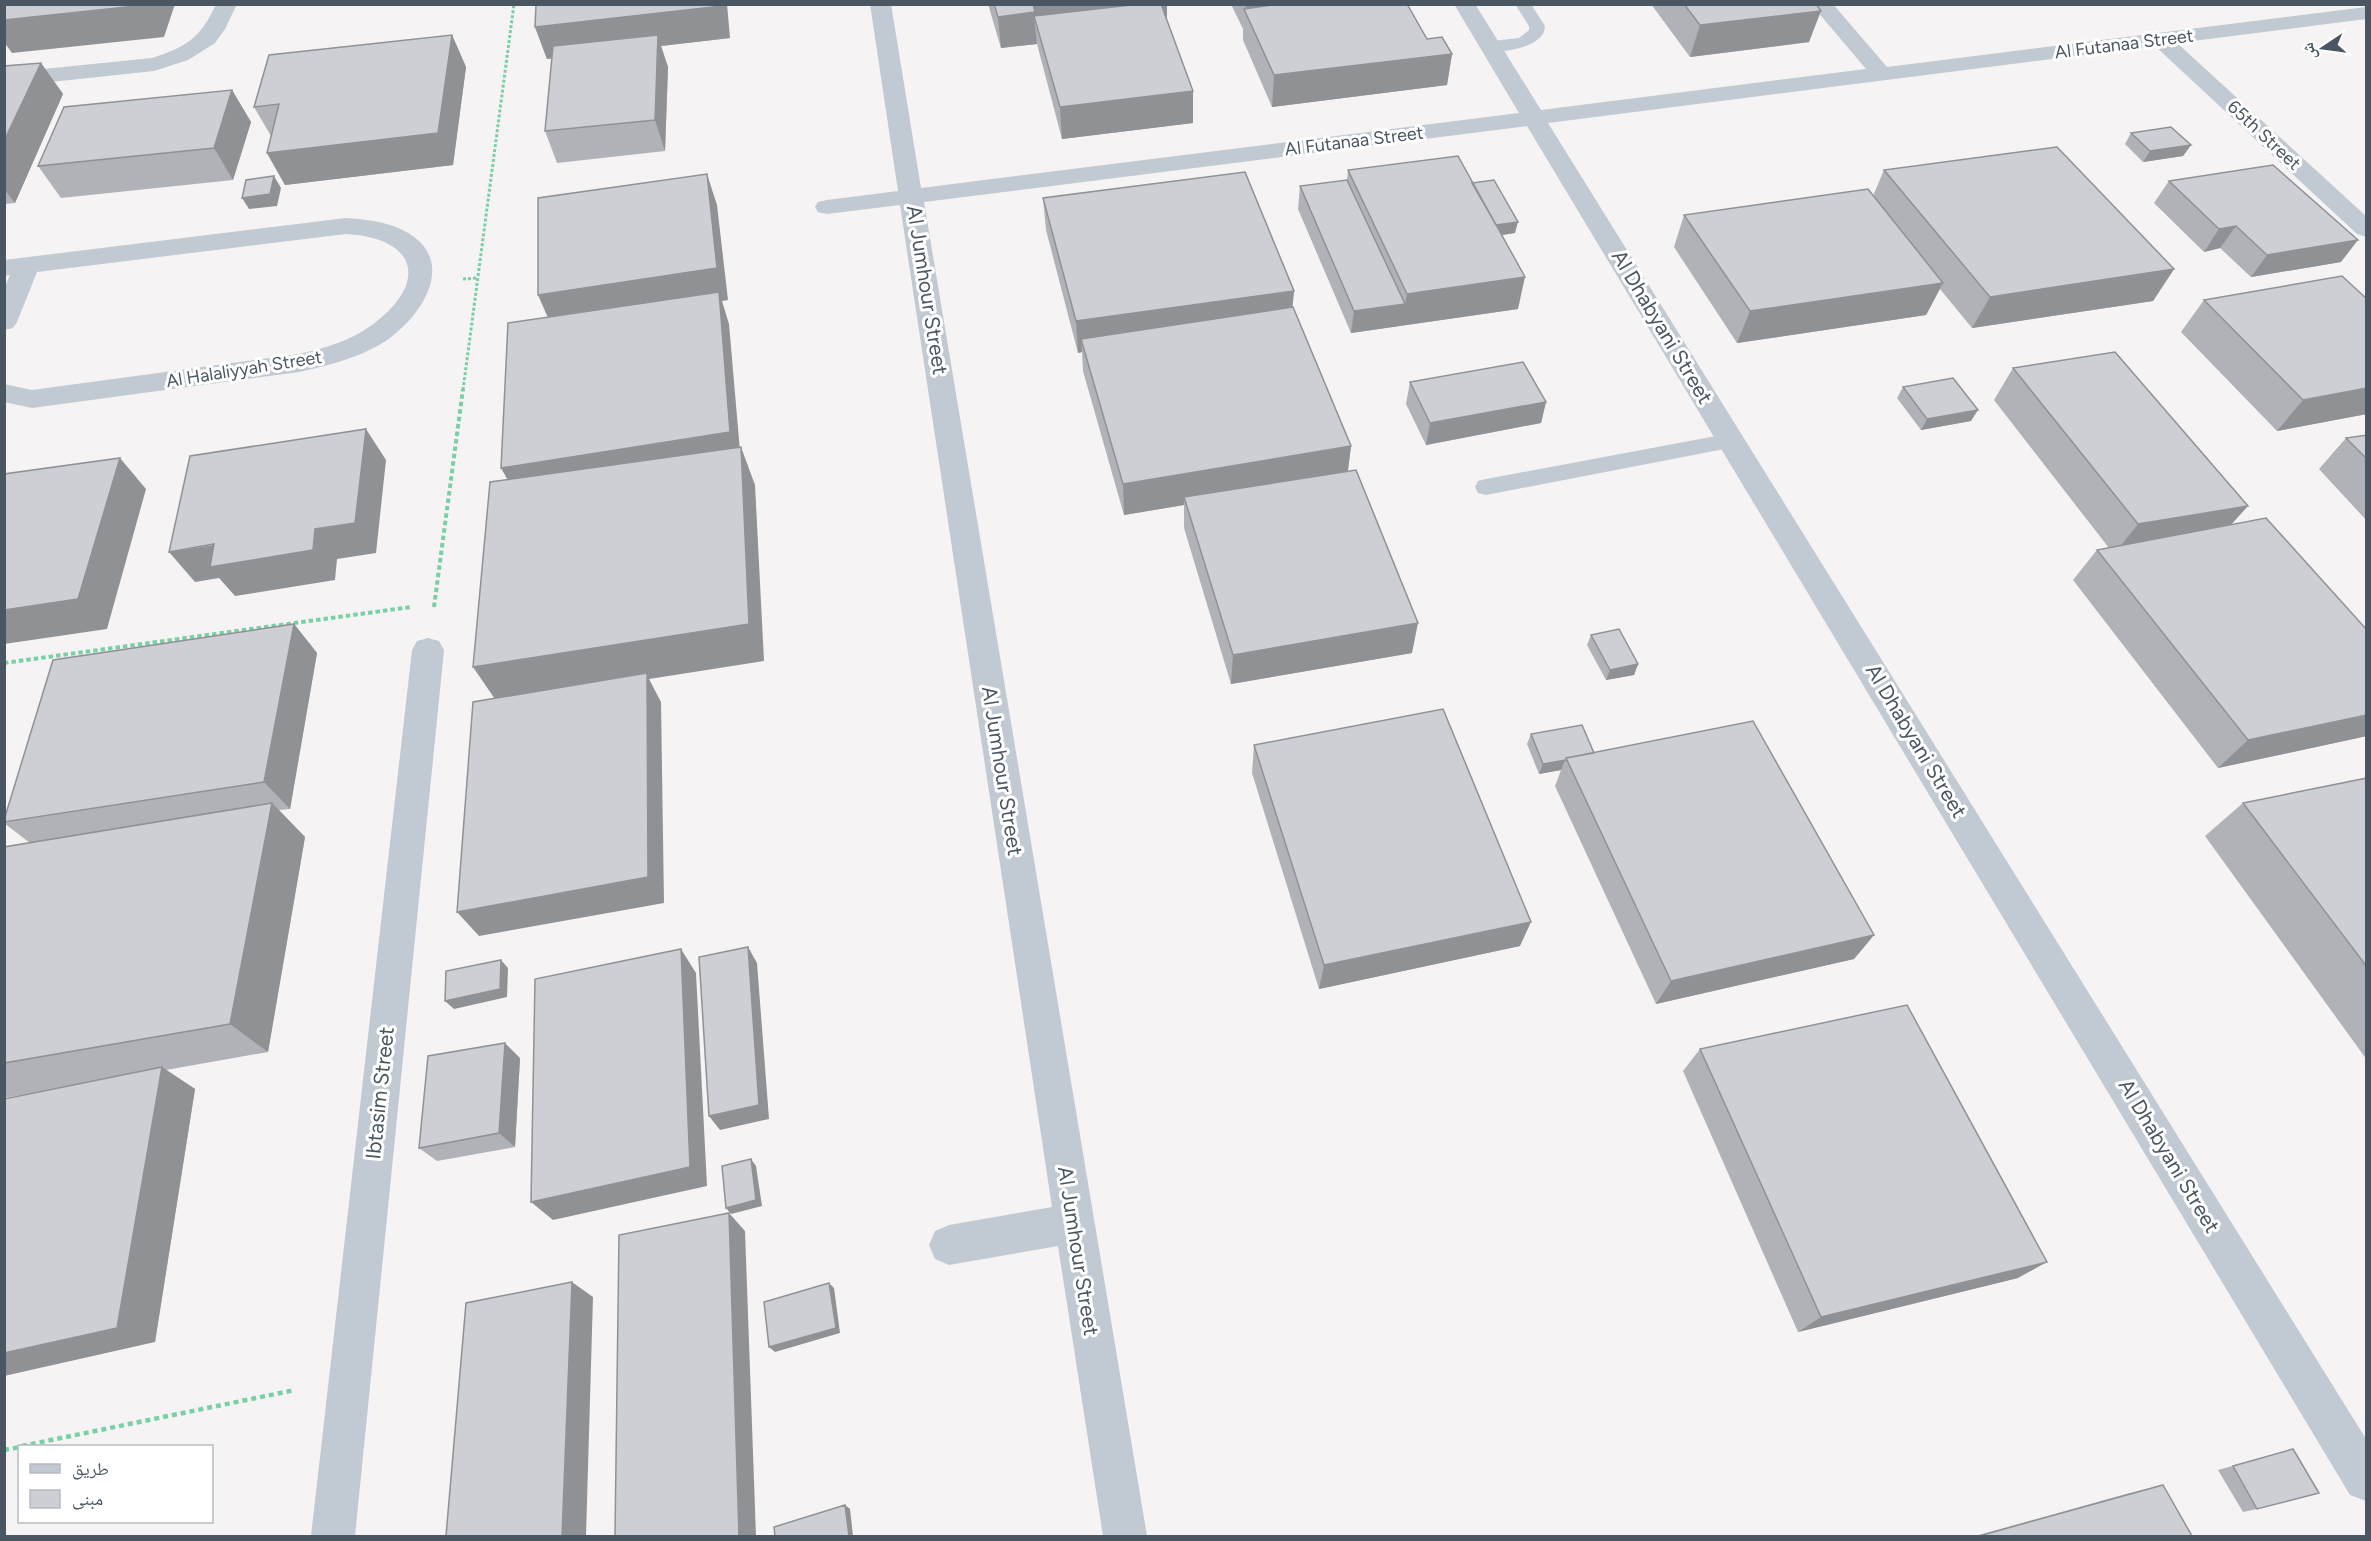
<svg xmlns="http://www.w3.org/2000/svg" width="2371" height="1541" font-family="Figtree,'Noto Naskh Arabic',sans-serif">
<rect width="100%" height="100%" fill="#f5f3f3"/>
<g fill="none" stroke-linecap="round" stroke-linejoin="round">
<path stroke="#7ad0a6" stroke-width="3" stroke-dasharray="3 2" stroke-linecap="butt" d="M463,279L477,278
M463,390L514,4"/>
<path stroke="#7ad0a6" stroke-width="4" stroke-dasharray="4.5 3" stroke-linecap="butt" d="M434,607L463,389
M4,663L411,607"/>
<path stroke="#7ad0a6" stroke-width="4.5" stroke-dasharray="5 4" stroke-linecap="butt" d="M22,1446L295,1390
M4,1450L20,1447"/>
<path fill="#c1cad2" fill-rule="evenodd" d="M1515,4H1531L1545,26C1545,48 1500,54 1484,50L1482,46L1484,42L1519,38L1529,30V26Z
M1732,433L1740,436L1743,441L1740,446L1486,495L1478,493L1475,487L1478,481L1486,479Z"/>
<path fill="#c1cad2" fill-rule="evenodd" d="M216,4H237L225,29L215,43L188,60L154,71L4,87V73L152,58C186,47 201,38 216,4Z
M870,4H891L921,188L1519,113L1454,4H1475L1541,110L1866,69L1811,4H1833L1887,67L2366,7V19L2177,43L2366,216V237L2357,234L2155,46L1548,123L2366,1439V1501L2350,1495L1527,126L924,202L1147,1536H1103L1058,1246L949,1265L935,1259L929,1245L935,1231L949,1225L1052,1207L900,205L827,214L818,212L815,207L818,202L827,200L898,191Z
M346,218C363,219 380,221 396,227C458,252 430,308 390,338C363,357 330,365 299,372L32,408L4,402V384L32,390L299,354C325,348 350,341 372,325C429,283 418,238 346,234L37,272L17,322L13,328L4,330V289L10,275L4,276V260Z
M428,638L439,641L444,650L355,1536H311L412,650L417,641Z"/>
</g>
<path fill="#b0b2b7" d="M988,4H1167V18H1166L1193,123L1062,139L1037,44L1001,48Z
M1231,4H1407L1427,39L1452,54L1447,85L1272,107L1243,40V29Z
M1651,4H1816L1809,42L1690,57Z
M535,27L730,38L661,46L668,67L665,151L557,163L545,131L552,58L547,59Z
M452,35L466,67L453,165L285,185L267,153L271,136L254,107Z
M41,63L63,94L15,203L4,204V66Z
M232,90L251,122L233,180L61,198L38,166Z
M2131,133L2191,145L2183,156L2143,162L2125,144Z
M1348,170L1472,183L1515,233L1502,235L1518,309L1351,333L1298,209L1300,186L1347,180Z
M1884,170L2174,269L2153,301L1972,328L1940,289L1926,315L1737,343L1674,247L1684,215L1873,196Z
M2169,181L2341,262L2251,277L2220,248L2204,252L2154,203Z
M1043,198L1294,291L1292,307L1351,446L1348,471L1412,653L1231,684L1184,528V505L1124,515L1083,371L1082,352L1078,353L1046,230Z
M2204,300L2367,414L2277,431L2181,332Z
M2013,368L2231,525L2367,630V736L2218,768L2073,580L2097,550L2109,548L1994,400Z
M1410,382L1546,402L1541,423L1426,445L1406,404Z
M1903,387L1971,421L1921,430L1897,398Z
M2367,435V521L2319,469L2346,438Z
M294,624L317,653L290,809L279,810L305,837L268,1052L166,1070L195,1089L155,1342L44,1091L4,1098V847L30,843L4,823V820Z
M1591,635L1638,664L1634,675L1606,680L1587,645Z
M1531,734L1594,753L1874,935L1854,959L1656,1004L1555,786L1561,770L1539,774L1527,744Z
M1254,745L1520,946L1319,989L1252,773Z
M2367,778V1060L2205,836L2243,803Z
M1700,1049L2018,1278L1798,1332L1683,1071Z
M520,1058L515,1147L437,1161L419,1148Z
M2293,1449L2257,1509L2243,1512L2218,1470Z
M2163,1485L2192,1536H1975L2126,1494Z"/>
<path fill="#909195" d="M146,4H175L164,37L12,53L4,42V20Z
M721,4H727L730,38L661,46L668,67L665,151L655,120L657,46L547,59L535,27Z
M1032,4H1167V18L1039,34L1034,16L1037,44L1001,48L998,17Z
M1246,4H1363L1245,12Z
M1821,11L1809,42L1690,57L1700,25Z
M452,35L466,67L453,165L285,185L267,153Z
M1452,54L1447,85L1272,107L1274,75Z
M41,63L63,94L15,203L4,189V141Z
M232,90L251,122L233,180L214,148Z
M1193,91V123L1062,139L1060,107Z
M2191,145L2183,156L2143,162L2150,151Z
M707,174L717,205L728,300L722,301L729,324L741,463L518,498L501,468L552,327L538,295Z
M274,176L281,188L277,206L249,209L242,198Z
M1518,222L1515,233L1480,238L1482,227Z
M2236,226L2220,248L2204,252L2219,229Z
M2358,240L2341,262L2251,277L2267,255Z
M2174,269L2153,301L1972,328L1990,297Z
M1525,277L1518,309L1351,333L1354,311L1405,304L1407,294Z
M1943,283L1926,315L1737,343L1750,311Z
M1294,291L1291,322L1081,339L1082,352L1078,353L1076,321Z
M2367,388V414L2277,431L2303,400Z
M1546,402L1541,423L1426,445L1430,423Z
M1978,410L1971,421L1921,430L1927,419Z
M366,429L386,460L376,553L337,559L335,580L235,596L219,578L195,582L169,552L315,529Z
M1351,446L1347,477L1184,497V505L1124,515L1123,484Z
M741,447L755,485L764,661L649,679L661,702L664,903L479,936L457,912L497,702L473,667Z
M120,458L146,489L107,629L4,644V610Z
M2248,506L2221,536L2114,554L2138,524Z
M1418,623L1412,653L1231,684L1233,655Z
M294,624L317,653L290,809L264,782Z
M1638,664L1634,675L1606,680L1610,670Z
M2367,715V736L2218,768L2248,740Z
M1565,760L1561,770L1539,774L1543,764Z
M272,803L305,837L268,1052L230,1024Z
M1531,922L1520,946L1319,989L1324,965Z
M1874,935L1854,959L1656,1004L1671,981Z
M748,947L757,963L769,1119L720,1130L709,1116Z
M681,949L696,973L707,1186L553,1220L531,1202Z
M501,960L508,968L507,997L454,1009L445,1001Z
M505,1043L520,1058L515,1147L499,1133Z
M162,1067L195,1089L155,1342L4,1376V1353Z
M751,1159L756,1166L762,1206L731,1214L726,1208Z
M729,1213L745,1231L756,1536H739Z
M2047,1262L2018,1278L1798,1332L1821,1317Z
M572,1282L593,1297L586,1536H562Z
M829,1283L834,1288L840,1333L775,1352L769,1347Z
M845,1505L850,1509L853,1536H849Z"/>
<path fill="#cdcfd5" stroke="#909195" stroke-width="1.5" d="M4,4H146L145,5L4,20Z
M536,4H721L722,6L535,27Z
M994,4H1033L1035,12L998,17Z
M1140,4H1161L1193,91L1060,107L1034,16Z
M1279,4H1407L1427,39L1442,37L1452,54L1274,75L1244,9Z
M1684,4H1816L1821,11L1700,25Z
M452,35L438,133L267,153L279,104L254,107L269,55Z
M658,35L655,120L545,131L553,46Z
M41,63L4,141V66Z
M232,90L214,148L38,166L64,107Z
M2171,127L2191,145L2150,151L2131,133Z
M2057,147L2174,269L1990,297L1884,170Z
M1458,156L1525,277L1407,294L1348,170Z
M2273,165L2358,240L2267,255L2236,226L2219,229L2169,181Z
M1245,172L1294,291L1076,321L1043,198Z
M707,174L717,268L538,295V198Z
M274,176L270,194L242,198L246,180Z
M1347,180L1405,304L1354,311L1300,186Z
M1494,180L1518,222L1496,225L1472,183Z
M1868,189L1943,283L1750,311L1684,215Z
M2342,276L2367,299V388L2303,400L2204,300Z
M719,292L730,432L501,468L508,323Z
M1293,307L1351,446L1123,484L1081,339Z
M2115,352L2248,506L2138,524L2013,368Z
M1523,362L1546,402L1430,423L1410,382Z
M1953,378L1978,410L1927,419L1903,387Z
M366,429L355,523L315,529L313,550L210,567L214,544L169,552L190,456Z
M2367,435V459L2346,438Z
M741,447L749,624L473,667L490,482Z
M120,458L78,599L4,610V474Z
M1356,470L1418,623L1233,655L1184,497Z
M2266,518L2367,630V715L2248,740L2097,550Z
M294,624L264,782L4,822V820L53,660Z
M1619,629L1638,664L1610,670L1591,635Z
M647,673L648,877L457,912L473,702Z
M1443,709L1531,922L1324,965L1254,745Z
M1753,721L1874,935L1671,981L1566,758Z
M1582,725L1594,753L1566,758V760L1543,764L1531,734Z
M2367,778V967L2243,803Z
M272,803L230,1024L4,1063V847Z
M748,947L759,1105L709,1116L699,957Z
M681,949L690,1167L531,1202L535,979Z
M501,960L500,989L445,1001L446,971Z
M1907,1005L2047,1262L1821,1317L1700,1049Z
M505,1043L499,1133L419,1148L428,1056Z
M162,1067L117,1328L4,1353V1099Z
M751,1159L756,1200L726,1208L722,1166Z
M729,1213L739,1536H615L619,1235Z
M572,1282L562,1536H446L466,1303Z
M829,1283L836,1328L769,1347L764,1302Z
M2293,1449L2319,1493L2257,1509L2233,1466Z
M2163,1485L2192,1536H1979Z
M845,1505L849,1536H775L774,1527Z"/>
<g text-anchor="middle" stroke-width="6" stroke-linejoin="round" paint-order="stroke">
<g font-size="18" fill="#4a5661" stroke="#fff">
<text transform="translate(2124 44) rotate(-7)" y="6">Al Futanaa Street</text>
<text transform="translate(2264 135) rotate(43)" y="6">65th Street</text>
<text transform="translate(1354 141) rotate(-7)" y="6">Al Futanaa Street</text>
<text transform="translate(244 369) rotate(-9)" y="6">Al Halaliyyah Street</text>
</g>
<g font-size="21" fill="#4a5661" stroke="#fff">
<text transform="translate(927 290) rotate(81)" y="7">Al Jumhour Street</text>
<text transform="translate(1662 327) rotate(59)" y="7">Al Dhabyani Street</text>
<text transform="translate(1916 741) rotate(59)" y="7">Al Dhabyani Street</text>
<text transform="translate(1002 771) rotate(81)" y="7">Al Jumhour Street</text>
<text transform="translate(380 1093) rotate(-84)" y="7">Ibtasim Street</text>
<text transform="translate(2169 1156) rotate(59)" y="7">Al Dhabyani Street</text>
<text transform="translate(1078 1251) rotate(81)" y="7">Al Jumhour Street</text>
</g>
</g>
<rect width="2371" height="1541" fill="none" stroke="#4a5661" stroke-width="12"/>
<rect x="18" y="1445" width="195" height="78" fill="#ffffff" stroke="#b7bbc0" stroke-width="1.5"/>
<rect x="30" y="1464" width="30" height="9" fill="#c1cad2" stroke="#b7bbc0" stroke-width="1.5"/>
<text x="72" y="1475" font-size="18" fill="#4a5661">طريق</text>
<rect x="30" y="1490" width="30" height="18" fill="#cdcfd5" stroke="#b7bbc0" stroke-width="1.5"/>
<text x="72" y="1505" font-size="18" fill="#4a5661">مبنى</text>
<g transform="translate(2323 48) rotate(257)" stroke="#ffffff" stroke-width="4.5" paint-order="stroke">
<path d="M0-4.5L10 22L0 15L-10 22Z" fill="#4a5661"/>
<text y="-9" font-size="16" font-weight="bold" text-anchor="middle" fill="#4a5661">ش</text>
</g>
</svg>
